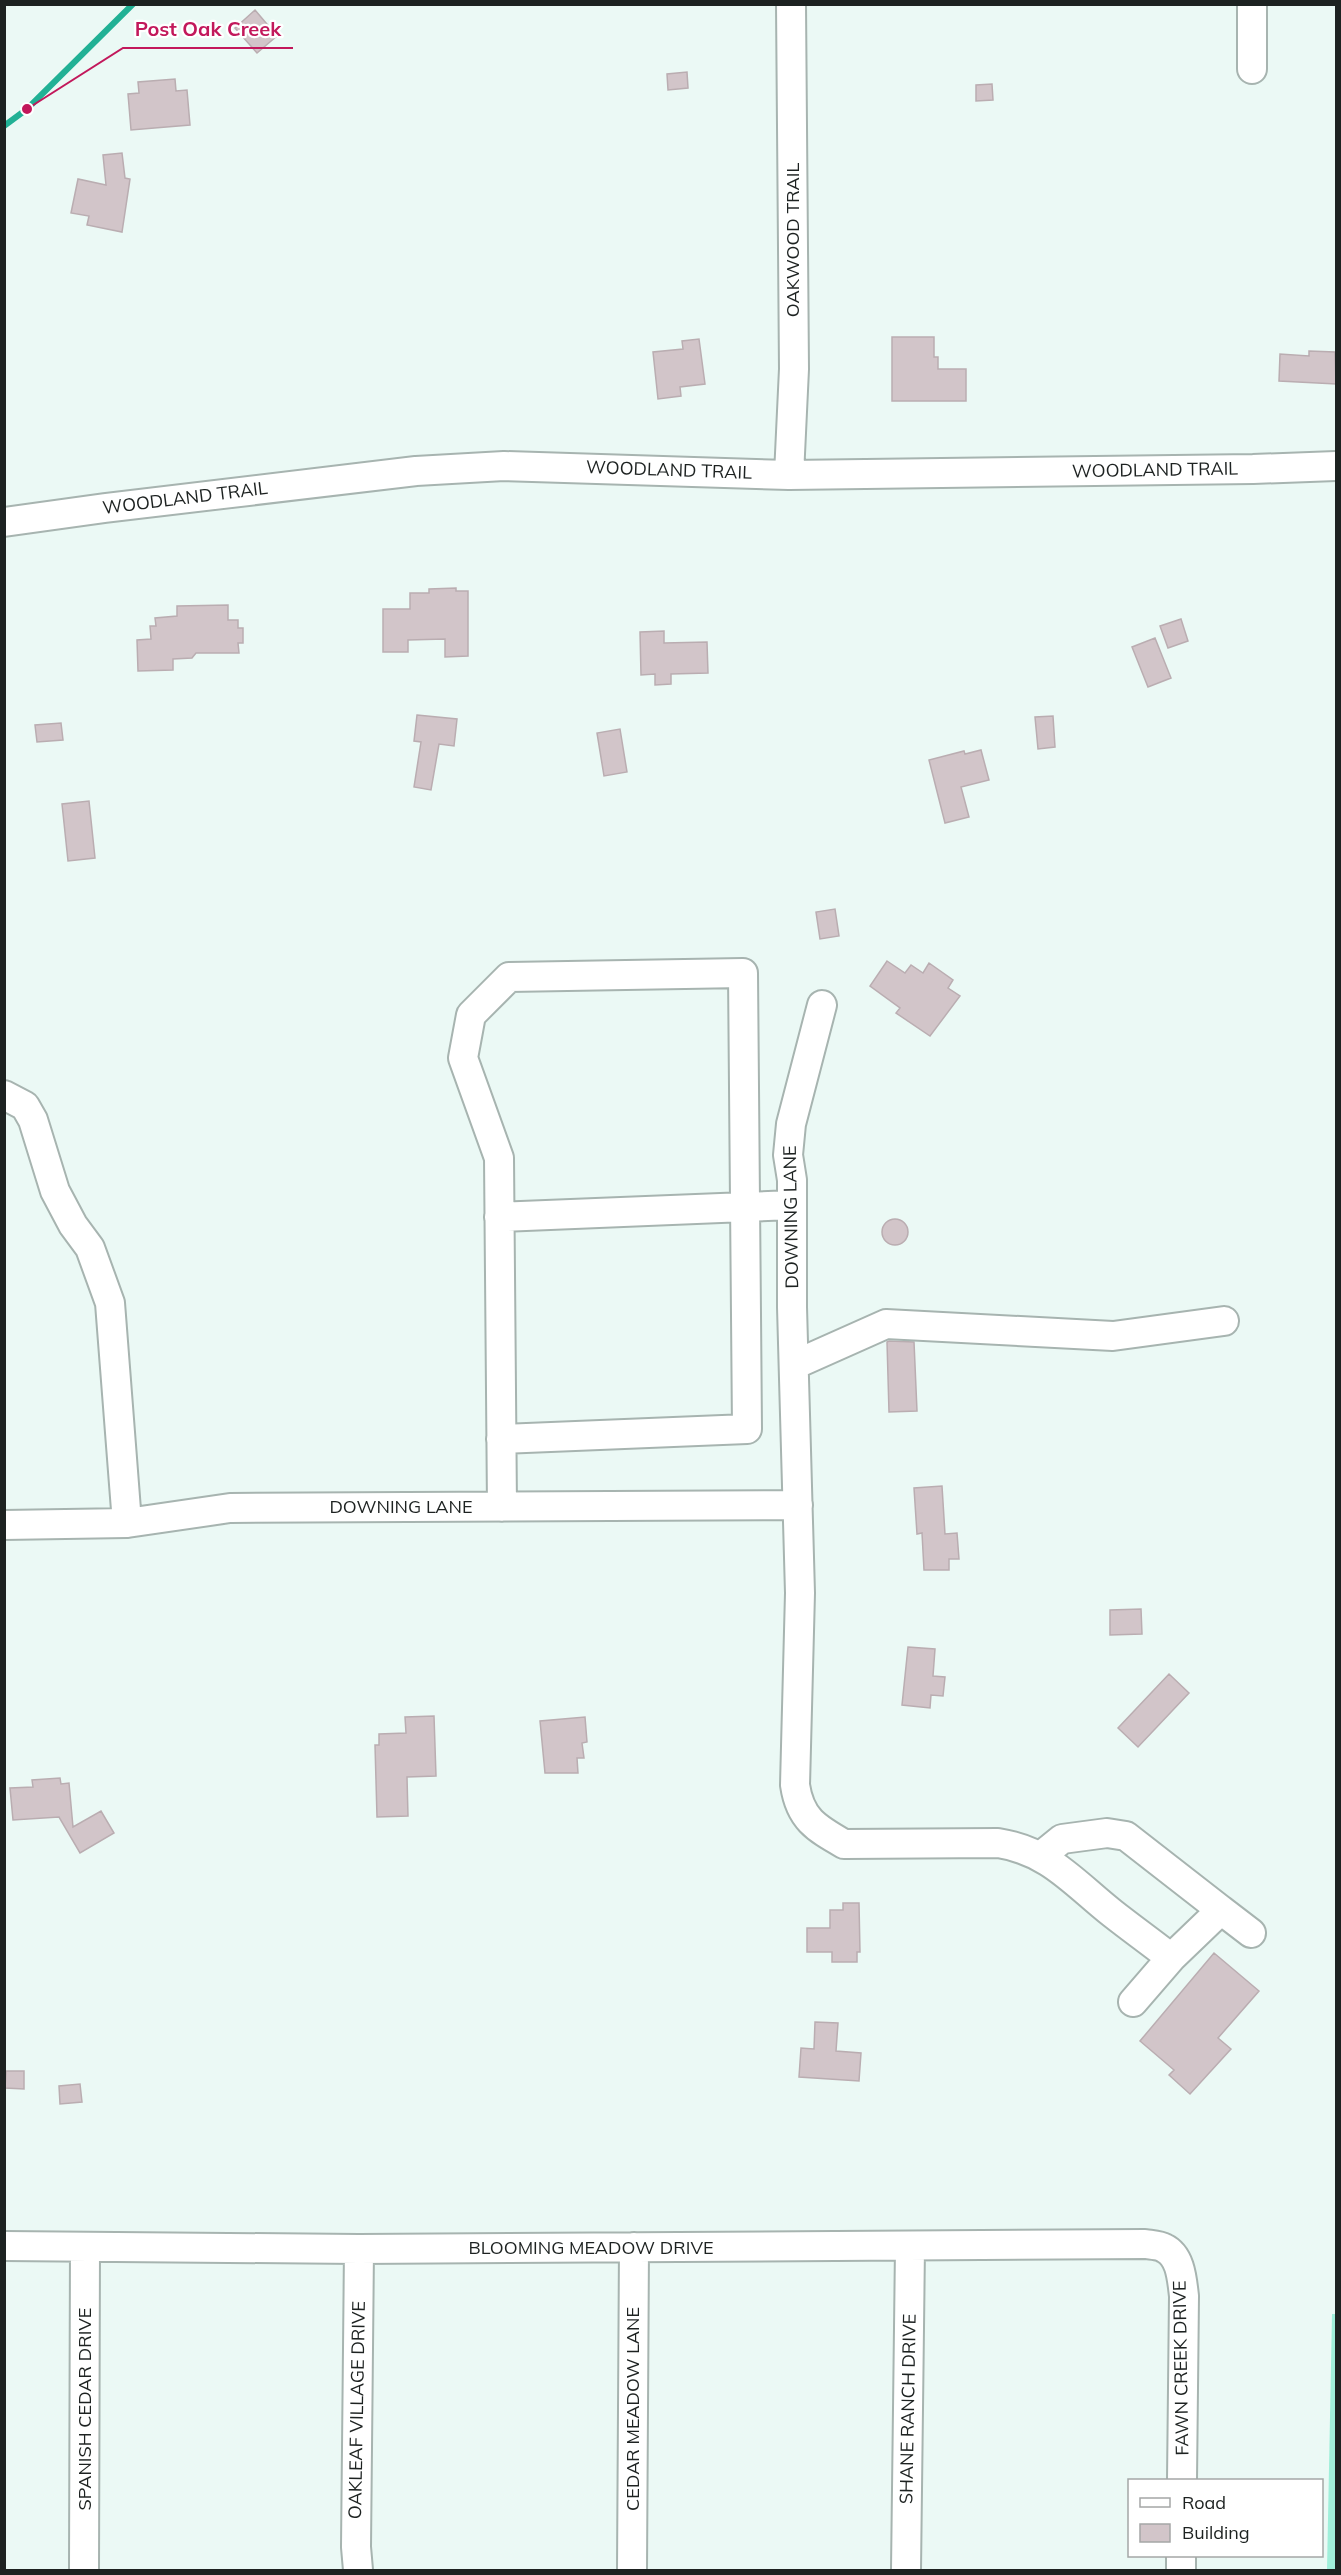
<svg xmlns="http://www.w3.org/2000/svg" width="1341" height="2575" font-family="Mulish,sans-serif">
<rect width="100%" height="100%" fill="#ebf9f5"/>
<path fill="#a0efda" d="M1332,2314H1336V2570H1327Z"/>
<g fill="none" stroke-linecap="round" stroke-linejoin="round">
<path stroke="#21b195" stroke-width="6" d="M4,126L27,109L133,4"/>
</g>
<path fill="#d2c5c9" stroke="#baadb1" stroke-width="1.5" d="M255,10L277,36L257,53L235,28Z
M687,72L688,88L668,90L667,74Z
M175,79L176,91L187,90L190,125L131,130L128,94L139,93L138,82Z
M992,84L993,100L976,101V85Z
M122,153L125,178L130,179L122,232L87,225L89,216L71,213L78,179L106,185L103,155Z
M892,337H934V357H938V369H966V401H892Z
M699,339L705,384L680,387L681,396L658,399L653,352L683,349L682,341Z
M1309,351L1335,352L1336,384L1279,381L1280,354L1309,356Z
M456,588V591H468V656L445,657V639L408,640V652H383V609H410V593H429V589Z
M228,605V620H238V628H243V643H238L239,653H196L192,658L173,659V670L138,671L137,640L151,639L150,626H156L155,618L177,616V606Z
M1181,619L1188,641L1168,648L1160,626Z
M664,631V643L707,642L708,673L671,674V684L655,685V674L641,675L640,632Z
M1155,638L1171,678L1148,687L1132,647Z
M417,715L457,719L454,746L439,744L431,790L414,787L421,742L414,741Z
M1053,716L1055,747L1038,749L1035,717Z
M61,723L63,740L37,742L35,725Z
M620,729L627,772L604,776L597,733Z
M981,750L989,780L961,787L969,817L945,823L929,760L964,751L965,754Z
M89,801L95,858L68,861L62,804Z
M835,909L839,936L820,939L816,912Z
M887,961L905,973L911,965L923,973L929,963L953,980L948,988L960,996L930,1036L896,1013L900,1008L870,986Z
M882 1232a13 13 0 1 1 26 0a13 13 0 1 1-26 0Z
M889,1341L914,1342L917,1411L889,1412L887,1342Z
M942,1486L945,1534L957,1533L959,1559H949V1570H924L922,1533L917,1534L914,1488Z
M1141,1609L1142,1634L1110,1635V1610Z
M908,1647L935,1649L933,1676L945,1677L943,1696L931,1695L930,1708L902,1705Z
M1169,1674L1189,1693L1138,1747L1118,1728Z
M434,1716L436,1776L407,1777L408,1816L377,1817L375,1745H379V1734L406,1733L405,1717Z
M585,1717L587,1742L582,1743L584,1758H577L578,1773H545L540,1721Z
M60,1778L61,1784L69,1783L73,1827L101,1811L114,1833L80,1853L59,1817L13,1820L10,1788L33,1787L32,1780Z
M843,1903H859L860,1952H857V1962H832V1952H807V1928H830V1910H843Z
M1214,1953L1259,1991L1218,2038L1231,2049L1190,2094L1169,2075L1174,2070L1140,2041Z
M815,2022L838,2023L836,2051L861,2053L859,2081L799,2077L801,2048L814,2049Z
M6,2071H24V2089L5,2088Z
M80,2084L82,2102L60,2104L59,2086Z"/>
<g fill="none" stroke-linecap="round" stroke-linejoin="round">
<defs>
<path id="minor" d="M1252,4V69
M789,475L794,369L791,4
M4,522L105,508L416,471L504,466L789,475L1253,469L1336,466
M822,1005L791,1124L788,1155L792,1180V1307L800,1593L795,1785C800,1819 816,1828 844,1844L998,1843C1049,1851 1073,1882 1112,1913C1131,1928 1152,1943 1171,1958L1221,1910L1126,1836L1107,1833L1062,1839L1041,1856
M4,1095L25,1106L33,1120L55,1191L73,1225L90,1248L110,1303L127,1523
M499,1217L792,1205
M794,1365L886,1324L1113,1336L1224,1321
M501,1439L747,1429L743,973L509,977L471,1015L463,1058L499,1158L502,1507
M4,1525L127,1523L230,1508L798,1505
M1221,1910L1251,1933
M1133,2002L1171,1958
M4,2246L359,2249L1145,2244C1151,2245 1159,2245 1164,2248C1181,2256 1182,2280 1184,2296L1182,2480
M84,2570L85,2247
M358,2570L356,2547L359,2249
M632,2570L634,2247
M906,2570L910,2247
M1181,2570V2556"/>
</defs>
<use href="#minor" stroke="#a7b4b0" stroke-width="32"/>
<use href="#minor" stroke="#fff" stroke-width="28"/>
</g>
<g text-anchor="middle" stroke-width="4.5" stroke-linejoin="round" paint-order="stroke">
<g font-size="18" fill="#1d2221" stroke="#fff">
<text transform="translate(793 240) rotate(-90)" y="6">OAKWOOD TRAIL</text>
<text transform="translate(669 470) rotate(2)" y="6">WOODLAND TRAIL</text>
<text transform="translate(1155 470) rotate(-1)" y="6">WOODLAND TRAIL</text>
<text transform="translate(185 498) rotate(-7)" y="6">WOODLAND TRAIL</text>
<text transform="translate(791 1217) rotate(-91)" y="6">DOWNING LANE</text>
<text x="401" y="1513">DOWNING LANE</text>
<text x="591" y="2254">BLOOMING MEADOW DRIVE</text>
<text transform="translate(1181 2368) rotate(-91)" y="6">FAWN CREEK DRIVE</text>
<text transform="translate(85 2409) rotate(-90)" y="6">SPANISH CEDAR DRIVE</text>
<text transform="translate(633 2409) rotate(-90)" y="6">CEDAR MEADOW LANE</text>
<text transform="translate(908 2409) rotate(-89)" y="6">SHANE RANCH DRIVE</text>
<text transform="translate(357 2410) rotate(-89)" y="6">OAKLEAF VILLAGE DRIVE</text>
</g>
</g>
<path fill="none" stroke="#c2185b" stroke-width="2" d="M27 109L123 48H293"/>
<circle fill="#c2185b" stroke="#fff" stroke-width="2" cx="27" cy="109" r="6"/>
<g font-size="20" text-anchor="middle" font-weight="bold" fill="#c2185b" stroke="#fff" stroke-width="4.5" stroke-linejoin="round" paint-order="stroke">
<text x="208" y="36">Post Oak Creek</text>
</g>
<rect width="1341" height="2575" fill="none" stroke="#1d2221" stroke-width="12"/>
<rect x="1128" y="2479" width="195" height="78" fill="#ffffff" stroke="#a5a7a6" stroke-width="1.5"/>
<rect x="1140" y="2498" width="30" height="9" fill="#ffffff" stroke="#a5a7a6" stroke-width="1.5"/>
<text x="1182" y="2509" font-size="18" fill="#1d2221">Road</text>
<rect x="1140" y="2524" width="30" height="18" fill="#d2c5c9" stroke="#a5a7a6" stroke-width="1.5"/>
<text x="1182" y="2539" font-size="18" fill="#1d2221">Building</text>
</svg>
